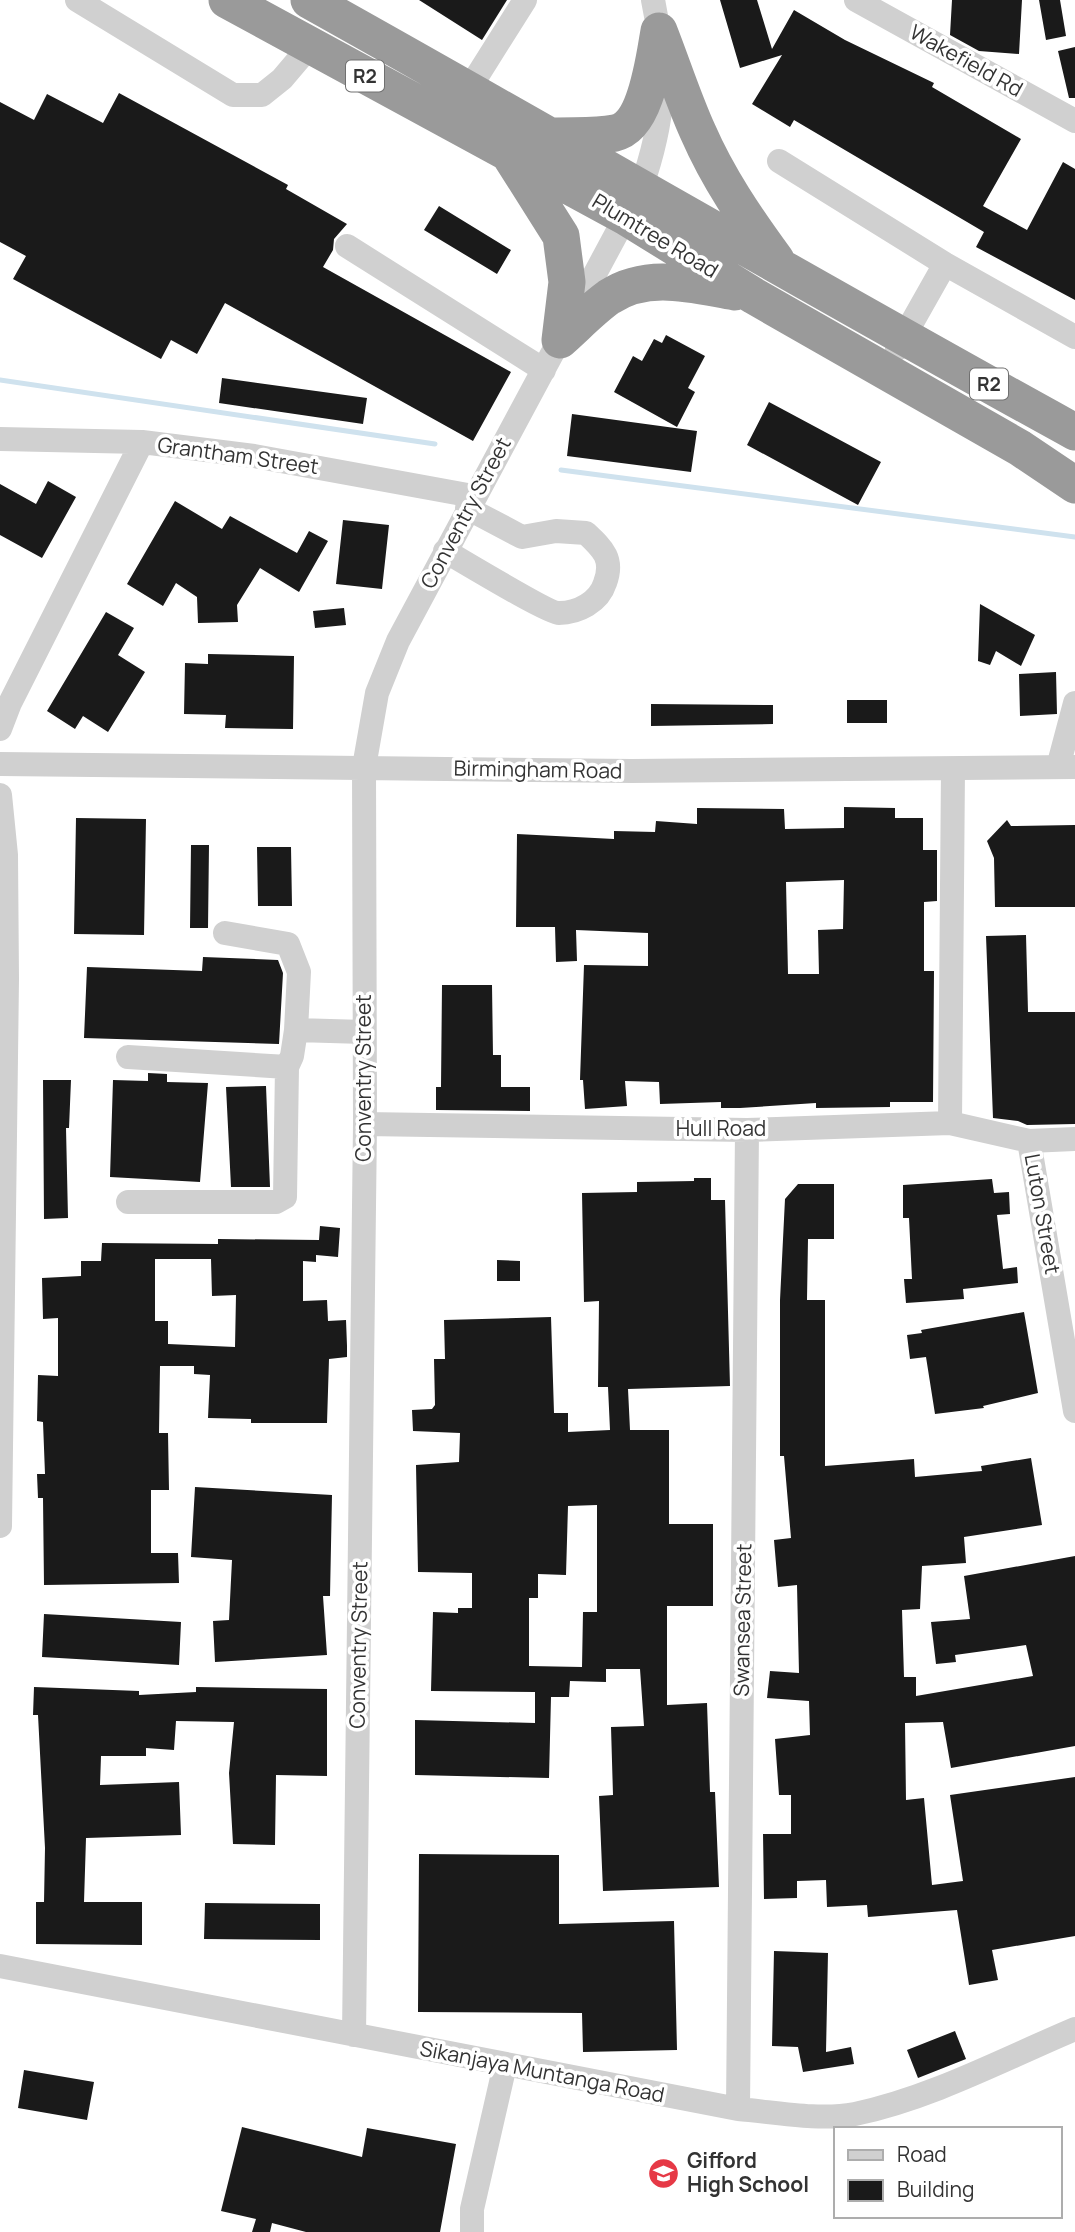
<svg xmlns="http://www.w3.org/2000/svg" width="1075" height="2232" font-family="Manrope,sans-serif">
<rect width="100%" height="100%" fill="#fff"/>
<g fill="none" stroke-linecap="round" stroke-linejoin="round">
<path stroke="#cfe2ee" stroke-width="5" d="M0,380L435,444
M561,470L1075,537"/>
</g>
<path fill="#1a1a1a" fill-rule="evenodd" d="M419,0H507L482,40Z
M720,0H757L772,49L794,10L845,40L934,83L932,87L1021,139L983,206L1027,230L1063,162L1075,169V300L976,247L984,232L794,120L790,127L752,104L782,55L740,68Z
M952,0H1022L1019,54L979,51L950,35Z
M1039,0H1060L1066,36L1046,40Z
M1075,47V98H1069L1058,51Z
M119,93L288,185L286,189L347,224L334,239L333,250L323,267L511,372L473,441L225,303L197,354L171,340L161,359L13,279L26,256L0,242V102L34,120L47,94L103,123Z
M439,206L511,250L497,274L424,230Z
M666,335L705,356L688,388L695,392L677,427L614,392L633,356L642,361L654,339L662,343Z
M222,378L367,398L363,424L219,403Z
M769,402L881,462L858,505L747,445Z
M572,414L697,431L691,472L567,456Z
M48,481L76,497L42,558L0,535V484L36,504Z
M175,501L222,529L230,516L297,553L309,531L328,541L299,592L260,568L237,605L238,622L198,623L197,597L176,583L163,606L127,584Z
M343,520L389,525L382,589L336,584Z
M980,604L1035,635L1021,666L996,651L990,665L978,661Z
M344,608L346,625L315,628L313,611Z
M106,612L134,628L118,655L145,672L108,732L83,716L75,729L47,711Z
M208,654L294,656L293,729L225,728L226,715L184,714L185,663L208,664Z
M1056,672L1057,714L1020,716L1019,674Z
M847,700H887V723H847Z
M651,704L773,705V724L651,726Z
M844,807L895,808V818H923V850H937V901L924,902V971H934L933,1102H890V1107L816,1108V1103L740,1108H721V1102L660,1104L659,1082L625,1081L627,1106L585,1109L583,1080H580L584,965L648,966V933L576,930L577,961L556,962L555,927H516L517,834L614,839V831L655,832L656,821L697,824V808L784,809L785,829L844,828ZM844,880L843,929L818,930L819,974H788L786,882Z
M76,818L146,819L144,935L74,934Z
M1007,820L1011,826L1075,825V907H995L994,858L987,841Z
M191,845H209L208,928H190Z
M257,847H291L292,906H258Z
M1026,935L1028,1012H1075V1124L1027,1125L1018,1121L993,1118L986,936Z
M203,957L278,960L283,973L279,1044L84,1038L87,967L202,971Z
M442,985H492L493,1055H501V1087H530V1111L436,1110V1087H441Z
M148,1073L167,1074V1082L208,1083L200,1182L110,1177L113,1080L148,1081Z
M43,1080H71L69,1128H66L68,1218L44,1219Z
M266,1086L270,1187H231L226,1087Z
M694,1178H711V1200H725L730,1386L628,1389L630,1430H669V1524H713V1606H667V1705L707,1703L710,1792H715L719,1887L603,1891L599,1796L613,1795L611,1727L644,1726L640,1669H606V1682L570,1681L569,1697H551L549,1778L415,1775V1720L535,1723V1692L431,1691L433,1612L458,1613V1608H472V1573L418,1572L416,1465L459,1462L460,1433L413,1431L412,1410L432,1409L435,1405L434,1359H445L444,1320L551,1317L554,1413H568V1432L610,1430L608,1387H598L599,1301L584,1302L582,1193L637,1192V1182L694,1181ZM597,1505V1612H583L582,1667L529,1666V1598H538V1574L566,1575L568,1506Z
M992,1179L994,1193L1009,1192L1010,1214L997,1215L1003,1269L1017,1267L1018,1283L963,1289L964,1299L906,1303L904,1279H912L909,1218H903V1185Z
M798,1184H834V1239H808L807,1300H825V1466L914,1459L915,1477L982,1471L981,1466L1031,1458L1042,1525L964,1537L966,1563L922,1566L920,1609L902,1610L904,1677H916V1696L1033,1676L1026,1645L955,1655L956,1662L936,1664L931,1622L970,1619L964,1576L1075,1556V1746L951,1768L943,1722L905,1723L906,1800L924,1798L932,1885L963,1881L950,1795L1075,1777V1936L992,1950L998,1980L969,1985L957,1910L868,1917L867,1905L827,1907L826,1880L797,1881V1898L764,1899L763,1834H791V1795H779L775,1739L810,1735L809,1701L767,1698L770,1671L799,1673L797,1585L778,1587L774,1540L791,1538L784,1456H780V1300L785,1199Z
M320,1226L340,1228L338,1257L316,1255V1262L303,1261V1301L327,1300L328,1321L346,1320L347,1346V1357L329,1359L327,1423H251V1419L208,1418L210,1375L194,1374V1366H160L159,1433H168L169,1490H151V1553H178L179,1583L44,1585L43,1498H38L37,1474H45L43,1422L37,1421L38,1375L58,1376V1318L43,1319L42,1278L81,1276V1261H101L102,1243L218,1244V1239L319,1240ZM155,1259H211L212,1296L236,1295L235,1347L168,1344V1321H155Z
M497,1260L520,1261V1281H497Z
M1024,1312L1038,1393L983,1406L984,1408L935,1414L926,1357L910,1359L907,1335L922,1333L921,1330Z
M195,1487L332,1495L330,1596H323L327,1655L215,1662L213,1621L229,1620L232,1560L191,1557Z
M44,1614L181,1622L179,1665L42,1657Z
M34,1687L139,1691V1695L196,1692V1687L327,1689V1776L276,1775L275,1845L233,1844L229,1773L234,1722L176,1721L174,1750L146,1748V1756H101L100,1785L179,1782L181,1835L86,1838L84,1902H142V1945L36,1944V1902H44L45,1848L38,1715H33Z
M419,1854L559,1855V1924L674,1921L677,2050L583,2052L582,2013L418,2012Z
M205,1903L320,1904V1940L204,1939Z
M774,1951L828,1953L826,2052L851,2047L854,2064L803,2072L798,2047L772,2046Z
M955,2031L966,2059L918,2078L907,2050Z
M24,2070L94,2082L87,2120L18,2108Z
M242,2127L362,2157L367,2128L456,2144L440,2232H306L272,2223L270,2232H252L256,2219L221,2211Z"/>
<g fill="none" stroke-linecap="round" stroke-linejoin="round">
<path stroke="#d0d0d0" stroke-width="24" d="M77,0L233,95H262L282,79L310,46
M856,0L1075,121
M469,89L525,0
M779,161L945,264L1075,337
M347,246L544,370
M897,349L945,264
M0,439L142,442L254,456L473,496
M445,551C461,560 548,613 559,613C578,613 599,602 605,583C614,559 603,549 586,533L556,531L522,537L467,508
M0,729L10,703L142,442
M0,764L632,771L1075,767
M1058,767L1075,703
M0,795L6,855L7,979L0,1526
M225,933L288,944L299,972L296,1030
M128,1057L287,1067L292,1056L296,1030L364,1032
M950,1123L953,769
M365,1124L747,1130L950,1123L1029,1141L1075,1139
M1029,1141L1075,1411
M128,1202H276L285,1197L287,1067
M0,1966L738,2109C775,2112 818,2121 855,2114C931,2098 1004,2059 1075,2029
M354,2035L365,1124L364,767L377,693L398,641L641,188C665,119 668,72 653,0
M738,2109L747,1130
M472,2232V2209L505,2065"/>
<path stroke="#9a9a9a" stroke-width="37" d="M227,0L626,217L754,296L1020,448L1075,485
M309,0C565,143 818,291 1075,432
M659,31C672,64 683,99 698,132C718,178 746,219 776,260
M554,136C573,135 595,137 615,133C647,126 654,58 659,31
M511,157L561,236L567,282L560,340
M560,340C576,326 592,309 609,297C648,271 694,285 735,292"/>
</g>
<defs>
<symbol id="school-disc" viewBox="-11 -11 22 22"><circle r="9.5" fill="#e63946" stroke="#fff"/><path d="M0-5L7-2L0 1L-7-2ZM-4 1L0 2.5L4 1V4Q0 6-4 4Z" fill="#fff"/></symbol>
</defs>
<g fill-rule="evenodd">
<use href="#school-disc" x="646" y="2156" width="35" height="35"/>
</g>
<g text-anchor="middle" stroke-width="7" stroke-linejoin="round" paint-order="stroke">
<g fill="#fff" stroke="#707070" stroke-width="2">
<rect x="346" y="60.5" width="38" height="31" rx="5"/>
<rect x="970" y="368.5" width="38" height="31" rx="5"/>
</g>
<g font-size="19" font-weight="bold" fill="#333">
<text x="365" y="83">R2</text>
<text x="989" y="391">R2</text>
</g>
<g font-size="21" fill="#333" stroke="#fff">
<text transform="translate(966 61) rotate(29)" y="7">Wakefield Rd</text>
<text transform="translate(655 236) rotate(31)" y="7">Plumtree Road</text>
<text transform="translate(238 456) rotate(8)" y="7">Grantham Street</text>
<text transform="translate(466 513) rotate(-62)" y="7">Conventry Street</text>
<text transform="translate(538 770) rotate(1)" y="7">Birmingham Road</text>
<text transform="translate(364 1078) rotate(-90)" y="7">Conventry Street</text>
<text x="721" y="1136">Hull Road</text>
<text transform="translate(1042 1214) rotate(80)" y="7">Luton Street</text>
<text transform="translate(743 1620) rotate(-89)" y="7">Swansea Street</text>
<text transform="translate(359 1645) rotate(-89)" y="7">Conventry Street</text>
<text transform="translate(542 2072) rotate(11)" y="7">Sikanjaya Muntanga Road</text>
</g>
<g font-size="21" font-weight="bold" fill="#333" stroke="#fff" text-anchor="start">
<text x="687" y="2168">Gifford<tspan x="687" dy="24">High School</tspan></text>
</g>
</g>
<rect x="834" y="2127" width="228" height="91" fill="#ffffff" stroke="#adadad" stroke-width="2"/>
<rect x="848" y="2150" width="35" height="10" fill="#d0d0d0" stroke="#adadad" stroke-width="2"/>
<text x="897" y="2162" font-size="21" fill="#333333">Road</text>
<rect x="848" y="2180" width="35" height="21" fill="#1a1a1a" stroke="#adadad" stroke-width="2"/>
<text x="897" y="2197" font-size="21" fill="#333333">Building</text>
</svg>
